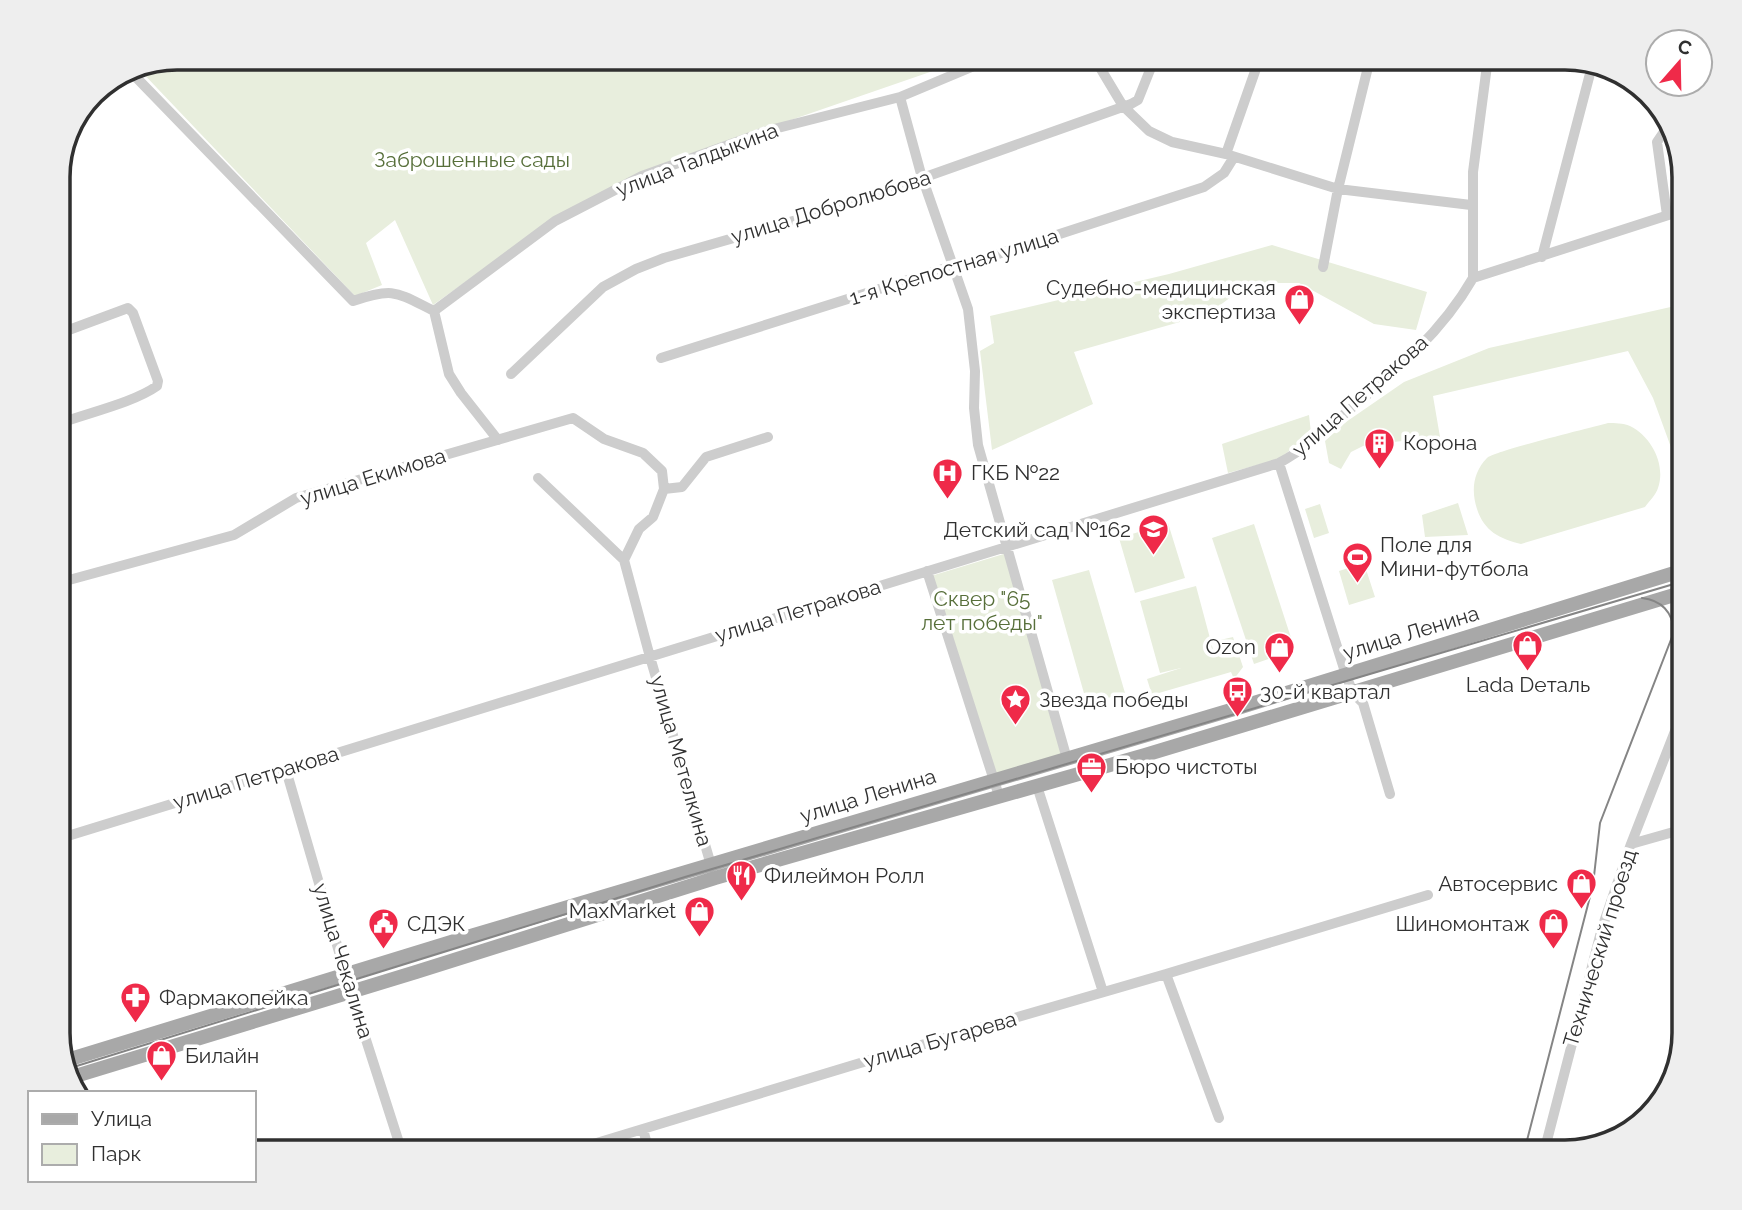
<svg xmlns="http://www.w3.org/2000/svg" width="1742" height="1210" font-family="Raleway,sans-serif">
<rect width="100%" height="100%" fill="#fff"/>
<path fill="#e8eedd" d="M959,62L652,168L544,226L433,305L395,220L366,243L382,285L355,296L137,67Z
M1272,245L1427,292L1416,330L1374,324L1299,283H1250L1208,314L1074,352L1093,404L992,450L980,351L994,343L990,316L1169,274Z
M1684,304V483L1653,398L1628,351L1433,396L1440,437L1365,445L1351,452L1341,469L1329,463L1325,441L1346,422L1404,382L1489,348Z
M1309,415L1311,433L1279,459L1228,473L1222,444Z
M1608,423C1615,423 1623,423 1630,426C1652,437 1666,465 1658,488C1656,495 1649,501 1645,507L1521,544C1500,539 1484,531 1477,509C1471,491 1473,472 1487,458C1494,451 1590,428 1608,423Z
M1458,503L1468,535L1425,537L1422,515Z
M1320,504L1329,533L1314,538L1305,509Z
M1168,523L1185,578L1135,593L1119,538Z
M1254,524L1295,650L1254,664L1212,538Z
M1007,553L1063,754L992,775L931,576Z
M1364,563L1375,597L1349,605L1339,571Z
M1089,570L1125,693L1087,704L1052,580Z
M1196,586L1215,657L1220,656V640L1233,637L1243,667L1234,679L1231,672L1152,695L1147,679L1181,668L1160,673L1140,601Z"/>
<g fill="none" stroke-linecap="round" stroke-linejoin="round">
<path stroke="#cdcdcd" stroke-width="10" d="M1096,61L1123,106L1149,131L1172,142L1226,154L1338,189L1471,205
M128,69L353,301C394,287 396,292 434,311
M900,97L921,174L968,309L975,371L974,408L978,445L1067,759
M1226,154L1259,60
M1667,215L1657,142L1670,123
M1542,257L1592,66
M1323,267L1338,189L1370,59
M1473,278L1684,210
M1473,278V172L1488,58
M434,311L555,221L642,176L770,130L900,97L986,61
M434,311L449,374L461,393L498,440
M58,334L128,308L133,313L158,381L157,386C133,403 87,413 58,424
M661,358L946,268H955L1204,187L1224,173L1234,157
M511,374L603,287L636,269L664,258L838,208L1131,104L1138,100L1154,60
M1279,463L1346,675L1353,693L1363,703L1390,794
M538,478L624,560
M664,489L682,487L706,457L768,437
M927,571L999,796
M58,583L234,535L296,498L573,418L604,439L643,453L662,471L664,489L653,517L639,529L624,560L650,657L711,865
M286,770L351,993L402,1152
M1037,786L1103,992
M58,839L1279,463C1305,449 1326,430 1348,411C1396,371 1442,332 1473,278
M1631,844L1684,829
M1166,974L1428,895
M643,1129L649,1152
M567,1152L880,1057L1166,974L1219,1118
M1544,1152L1602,928L1631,844L1684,708"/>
<path stroke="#a8a8a8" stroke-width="14" d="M64,1061L474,935L1241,707L1684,570
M69,1078L416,972L715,878L1145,755L1684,592"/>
<path stroke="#858585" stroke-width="2" d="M1642,598C1661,600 1673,612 1674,632
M67,1069L685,877L1684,581
M1524,1152L1593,885L1600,823L1684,606"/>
</g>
<defs>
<symbol id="shop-pin" viewBox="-11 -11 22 30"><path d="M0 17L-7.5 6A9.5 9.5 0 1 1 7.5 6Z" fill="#ef2a49" stroke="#fff"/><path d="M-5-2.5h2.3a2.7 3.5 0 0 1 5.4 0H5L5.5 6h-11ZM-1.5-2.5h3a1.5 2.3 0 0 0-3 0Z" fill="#fff"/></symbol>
<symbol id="building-pin" viewBox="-11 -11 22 30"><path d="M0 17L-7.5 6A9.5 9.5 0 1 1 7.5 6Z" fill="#ef2a49" stroke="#fff"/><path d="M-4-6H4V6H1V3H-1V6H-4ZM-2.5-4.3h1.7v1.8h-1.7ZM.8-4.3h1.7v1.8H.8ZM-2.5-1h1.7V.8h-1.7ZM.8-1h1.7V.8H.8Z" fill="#fff"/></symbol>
<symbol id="hospital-pin" viewBox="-11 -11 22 30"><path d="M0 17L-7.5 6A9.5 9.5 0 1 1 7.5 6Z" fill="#ef2a49" stroke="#fff"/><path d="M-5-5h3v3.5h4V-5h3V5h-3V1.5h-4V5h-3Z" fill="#fff"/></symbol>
<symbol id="school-pin" viewBox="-11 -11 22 30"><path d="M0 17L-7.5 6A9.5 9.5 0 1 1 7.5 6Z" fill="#ef2a49" stroke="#fff"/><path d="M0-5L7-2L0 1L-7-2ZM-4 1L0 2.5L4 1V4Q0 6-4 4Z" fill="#fff"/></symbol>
<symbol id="stadium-pin" viewBox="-11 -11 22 30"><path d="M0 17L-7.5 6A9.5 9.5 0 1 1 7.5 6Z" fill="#ef2a49" stroke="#fff"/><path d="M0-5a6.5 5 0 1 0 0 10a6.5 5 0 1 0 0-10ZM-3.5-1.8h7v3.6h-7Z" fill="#fff"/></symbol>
<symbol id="bus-pin" viewBox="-11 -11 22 30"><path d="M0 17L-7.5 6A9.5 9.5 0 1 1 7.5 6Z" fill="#ef2a49" stroke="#fff"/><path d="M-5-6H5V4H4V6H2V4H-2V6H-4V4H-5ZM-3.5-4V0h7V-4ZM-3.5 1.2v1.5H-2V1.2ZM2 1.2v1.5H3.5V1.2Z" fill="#fff"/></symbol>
<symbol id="sight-pin" viewBox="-11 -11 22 30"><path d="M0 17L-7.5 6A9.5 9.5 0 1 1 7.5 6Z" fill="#ef2a49" stroke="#fff"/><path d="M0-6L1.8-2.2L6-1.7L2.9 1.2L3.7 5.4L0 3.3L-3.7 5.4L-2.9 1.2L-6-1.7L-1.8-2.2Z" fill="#fff"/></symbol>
<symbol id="office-pin" viewBox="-11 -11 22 30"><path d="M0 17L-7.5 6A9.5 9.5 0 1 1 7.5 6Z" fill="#ef2a49" stroke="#fff"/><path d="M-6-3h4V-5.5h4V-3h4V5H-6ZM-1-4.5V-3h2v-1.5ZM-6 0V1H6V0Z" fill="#fff"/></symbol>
<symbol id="restaurant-pin" viewBox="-11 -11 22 30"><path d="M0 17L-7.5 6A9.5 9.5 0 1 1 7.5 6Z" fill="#ef2a49" stroke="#fff"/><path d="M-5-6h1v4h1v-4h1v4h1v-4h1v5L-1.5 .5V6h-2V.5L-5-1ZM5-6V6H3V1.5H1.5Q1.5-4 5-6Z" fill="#fff"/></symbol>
<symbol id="civic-pin" viewBox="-11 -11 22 30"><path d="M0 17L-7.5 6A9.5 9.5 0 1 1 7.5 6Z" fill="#ef2a49" stroke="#fff"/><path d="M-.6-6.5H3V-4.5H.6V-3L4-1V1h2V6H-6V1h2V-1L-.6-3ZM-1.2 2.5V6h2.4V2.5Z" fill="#fff"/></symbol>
<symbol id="pharmacy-pin" viewBox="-11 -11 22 30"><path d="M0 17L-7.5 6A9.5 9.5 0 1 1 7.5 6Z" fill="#ef2a49" stroke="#fff"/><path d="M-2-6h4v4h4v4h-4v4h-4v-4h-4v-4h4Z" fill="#fff"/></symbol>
</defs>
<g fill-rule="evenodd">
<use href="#shop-pin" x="1282" y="282" width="35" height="47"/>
<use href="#building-pin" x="1362" y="426" width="35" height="47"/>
<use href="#hospital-pin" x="930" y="456" width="35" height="47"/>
<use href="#school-pin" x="1136" y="512" width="35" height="47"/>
<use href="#stadium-pin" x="1340" y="540" width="35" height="47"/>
<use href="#shop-pin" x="1510" y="628" width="35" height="47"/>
<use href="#shop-pin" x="1262" y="630" width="35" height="47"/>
<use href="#bus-pin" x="1220" y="674" width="35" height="47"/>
<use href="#sight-pin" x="998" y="682" width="35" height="47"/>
<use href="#office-pin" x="1074" y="750" width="35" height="47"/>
<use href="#restaurant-pin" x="724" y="858" width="35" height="47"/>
<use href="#shop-pin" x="1564" y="866" width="35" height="47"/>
<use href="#shop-pin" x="682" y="894" width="35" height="47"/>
<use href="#civic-pin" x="366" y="906" width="35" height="47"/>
<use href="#shop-pin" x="1536" y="906" width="35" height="47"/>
<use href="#pharmacy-pin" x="118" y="980" width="35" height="47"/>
<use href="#shop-pin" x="144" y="1038" width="35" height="47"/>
</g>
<g text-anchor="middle" stroke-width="7" stroke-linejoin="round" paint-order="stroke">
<g font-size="21" fill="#576f3a" stroke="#fff">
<text x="472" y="167">Заброшенные сады</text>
<text x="982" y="606">Сквер "65<tspan x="982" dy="24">лет победы"</tspan></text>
</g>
<g font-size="21" fill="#303030" stroke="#fff">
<text transform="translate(697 160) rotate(-21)" y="7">улица Талдыкина</text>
<text transform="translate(831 207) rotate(-17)" y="7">улица Добролюбова</text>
<text transform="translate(954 267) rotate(-17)" y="7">1-я Крепостная улица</text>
<text transform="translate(1360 396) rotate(-41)" y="7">улица Петракова</text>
<text transform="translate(373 477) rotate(-17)" y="7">улица Екимова</text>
<text transform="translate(798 611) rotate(-17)" y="7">улица Петракова</text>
<text transform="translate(1411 633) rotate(-17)" y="7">улица Ленина</text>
<text transform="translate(681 761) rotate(74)" y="7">улица Метелкина</text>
<text transform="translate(256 778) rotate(-17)" y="7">улица Петракова</text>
<text transform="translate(868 796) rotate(-17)" y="7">улица Ленина</text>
<text transform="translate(1600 948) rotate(-73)" y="7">Технический проезд</text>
<text transform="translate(343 961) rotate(73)" y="7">улица Чекалина</text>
<text transform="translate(940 1040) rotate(-16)" y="7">улица Бугарева</text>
</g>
<g font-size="21" fill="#303030" stroke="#fff" text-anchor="start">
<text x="1276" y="295" text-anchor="end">Судебно-медицинская<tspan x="1276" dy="24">экспертиза</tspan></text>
<text x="1403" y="450">Корона</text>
<text x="971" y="480">ГКБ №22</text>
<text x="1131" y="537" text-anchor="end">Детский сад №162</text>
<text x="1380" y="552">Поле для<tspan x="1380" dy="24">Мини-футбола</tspan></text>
<text x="1256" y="654" text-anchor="end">Ozon</text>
<text x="1528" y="692" text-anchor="middle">Lada Dеталь</text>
<text x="1260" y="699">30-й квартал</text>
<text x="1039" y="707">Звезда победы</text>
<text x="1115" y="774">Бюро чистоты</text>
<text x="764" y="883">Филеймон Ролл</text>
<text x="1558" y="891" text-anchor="end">Автосервис</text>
<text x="676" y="918" text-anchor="end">MaxMarket</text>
<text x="407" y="931">СДЭК</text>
<text x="1530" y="931" text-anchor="end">Шиномонтаж</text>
<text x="159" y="1005">Фармакопейка</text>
<text x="185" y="1063">Билайн</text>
</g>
</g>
<path d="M0 0H1742V1210H0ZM177 70H1565A107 107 0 0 1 1672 177V1033A107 107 0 0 1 1565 1140H177A107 107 0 0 1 70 1033V177A107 107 0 0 1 177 70Z" fill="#eee" fill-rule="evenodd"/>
<path fill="none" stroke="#303030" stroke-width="3.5" d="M177 70H1565A107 107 0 0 1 1672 177V1033A107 107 0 0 1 1565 1140H177A107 107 0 0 1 70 1033V177A107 107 0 0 1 177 70Z"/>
<rect x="28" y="1091" width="228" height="91" fill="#ffffff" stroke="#acacac" stroke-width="2"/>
<rect x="42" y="1114" width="35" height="10" fill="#a8a8a8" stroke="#acacac" stroke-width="2"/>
<text x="91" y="1126" font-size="21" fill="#303030">Улица</text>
<rect x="42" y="1144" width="35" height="21" fill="#e8eedd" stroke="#acacac" stroke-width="2"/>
<text x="91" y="1161" font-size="21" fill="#303030">Парк</text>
<g transform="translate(1679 63) rotate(20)"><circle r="33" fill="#ffffff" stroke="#acacac" stroke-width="2"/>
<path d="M0-5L12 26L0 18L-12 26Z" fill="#ef2a49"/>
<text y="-10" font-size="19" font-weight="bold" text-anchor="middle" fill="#303030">С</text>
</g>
</svg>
